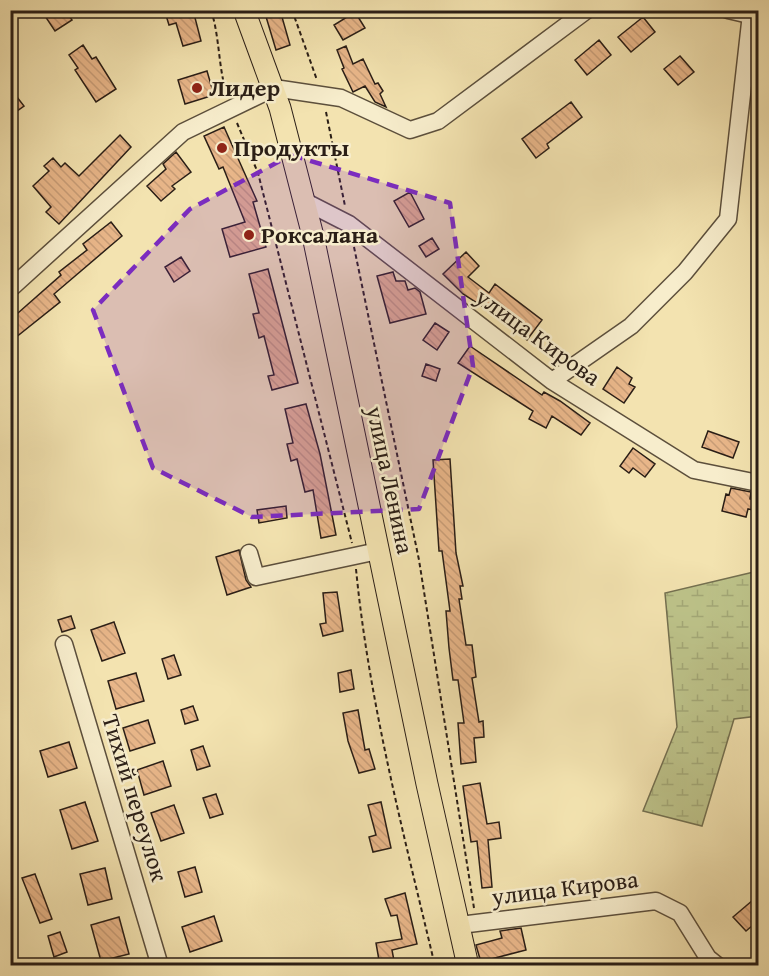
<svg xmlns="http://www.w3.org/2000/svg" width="769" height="976" font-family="'Gentium Book Plus',serif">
<defs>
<pattern id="wetland-marsh" width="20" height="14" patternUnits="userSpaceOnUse" patternTransform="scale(1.5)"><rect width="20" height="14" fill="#bdc38a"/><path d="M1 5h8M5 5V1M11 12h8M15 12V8" fill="none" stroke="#a3a776"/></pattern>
<pattern id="building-back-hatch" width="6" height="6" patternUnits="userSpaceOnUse" patternTransform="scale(1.5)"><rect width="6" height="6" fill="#e8b689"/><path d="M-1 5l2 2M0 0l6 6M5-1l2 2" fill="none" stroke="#c79c76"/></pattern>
</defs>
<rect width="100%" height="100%" fill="#f3e3b0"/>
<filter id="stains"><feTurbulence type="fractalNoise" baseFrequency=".00333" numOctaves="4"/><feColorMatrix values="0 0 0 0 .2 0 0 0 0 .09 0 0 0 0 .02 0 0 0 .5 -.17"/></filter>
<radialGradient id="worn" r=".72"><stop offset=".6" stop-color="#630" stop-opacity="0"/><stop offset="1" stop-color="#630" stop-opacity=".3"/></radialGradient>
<path fill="url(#wetland-marsh)" stroke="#747050" stroke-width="1.5" d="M758,571V716L734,719L702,826L643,811L677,727L665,593Z"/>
<path fill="url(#building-back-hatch)" stroke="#2a1e16" stroke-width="1.5" d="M41,10H65L72,20L55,31Z
M172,10H193L201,41L183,46L176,23L169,25L165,12Z
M264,10H280L290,45L276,50Z
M355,12L365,28L343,40L334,25Z
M643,17L655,32L631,52L618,37Z
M599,40L611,55L587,75L575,60Z
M83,45L92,59L96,57L116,89L96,102L75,70L78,68L69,55Z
M346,46L353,64L363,59L375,84L378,83L383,91L380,94L386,107L375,102L365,86L353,92L342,69L344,68L337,50Z
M680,56L694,72L678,85L664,69Z
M207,71L214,95L185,104L178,80Z
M10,88L24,106L10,116Z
M571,102L582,117L547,144L549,148L536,158L522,139Z
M224,127L257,201L253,202L266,247L230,257L222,229L245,222L223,167L219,169L204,136Z
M120,135L131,147L59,224L46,212L51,207L33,186L49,171L44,166L53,158L61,167L65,163L79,176Z
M176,152L191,172L172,186L175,189L161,201L147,186L166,169L163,164Z
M410,192L424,219L409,227L394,201Z
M111,222L122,236L54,294L60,302L10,342V320L61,275L59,272L87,250L83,244Z
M432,238L439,249L426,257L419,246Z
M466,252L479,266L468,277L489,293L495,284L542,320L527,340L493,313L463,294L443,274Z
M181,257L190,271L174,282L165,267Z
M268,269L298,383L272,390L268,376L274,375L264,336L259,338L253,314L259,313L249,274Z
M393,272L396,281H405L408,290L415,288L420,292L426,314L390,323L377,276Z
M435,323L449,332L437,350L423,340Z
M470,346L542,395L544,392L560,401L590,423L581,435L552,416L546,428L529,419L533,411L458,363Z
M426,364L440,369L436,381L422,376Z
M617,367L632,378L629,384L635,387L624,403L603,389Z
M306,404L320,454L336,535L321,538L313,490L305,492L297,459L291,461L287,444L293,443L285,409Z
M708,431L739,442L733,458L702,447Z
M633,448L655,464L645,477L633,468L629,473L620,466Z
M450,459L456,553L463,586H460L462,599H459L466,645H472L476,677L472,678L479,722L483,721L484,737L474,738L476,762L461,764L458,723H464L458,680H453L449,648L446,611H450L442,551H439L433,460Z
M731,488L751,492L750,499L756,500L753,510L748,509L746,517L722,511L726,494L729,495Z
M286,506L287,518L259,523L257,510Z
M239,550L246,580L251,587L227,595L216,557Z
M337,592L343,631L323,636L320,624L326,623L323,593Z
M71,616L75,628L62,632L58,620Z
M114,622L125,653L102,661L91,630Z
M174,655L181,675L168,679L162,659Z
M351,670L354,689L340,692L338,673Z
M136,673L144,701L116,709L108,681Z
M193,706L198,720L185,724L181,710Z
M358,710L365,750L369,749L375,769L359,773L348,741L343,713Z
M148,720L155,743L130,751L123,728Z
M69,742L77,768L48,777L40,751Z
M203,746L210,766L197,770L191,750Z
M163,761L171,786L144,795L137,770Z
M480,783L487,824L499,822L501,838L488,840L492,887L482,888L477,841L471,842L463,786Z
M216,794L223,814L210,818L203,798Z
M85,802L98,841L72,849L60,810Z
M381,802L391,848L373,852L369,837L376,835L368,805Z
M174,805L184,833L161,841L151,813Z
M195,867L202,892L185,897L178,872Z
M105,868L112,899L88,905L80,874Z
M35,874L52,919L40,923L22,878Z
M405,893L417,944L392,950L395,966H380L376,943L402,939L397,915L391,916L385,899Z
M753,900L759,906V920L746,931L733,917Z
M214,916L222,941L190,952L182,927Z
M119,917L129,954L101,961L91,925Z
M521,928L526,950L491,959L493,966H482L476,945L502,938L500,931Z
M60,932L67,952L54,957L48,936Z"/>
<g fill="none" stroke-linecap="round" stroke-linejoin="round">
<defs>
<path id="minor" d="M728,10L758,17
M304,201L349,224L552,381L694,470L758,483
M10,289L183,132L274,88L341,98L410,130L438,121L587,10
M552,381L631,326L685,272L728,219L751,14
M249,553L256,577L378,551
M64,644L160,966
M460,925L656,901L680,913L708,958L718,966"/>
<path id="major" d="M244,10L280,108L313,236L427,784L468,966"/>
</defs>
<use href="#minor" stroke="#5c4f3c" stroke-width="19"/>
<use href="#major" stroke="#2a1e16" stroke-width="23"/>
<path stroke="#2a1e16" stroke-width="2" stroke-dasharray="4.5 3" stroke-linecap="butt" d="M211,10C220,38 218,67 227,95
M292,10L317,80
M326,112L345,206
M237,123L258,173L352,543
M354,247L419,560L474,908
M356,569C369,703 404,835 435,966"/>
<use href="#minor" stroke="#f7edcc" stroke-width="16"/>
<use href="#major" stroke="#f3e3b0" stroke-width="21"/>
</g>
<path fill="#7b2cbf" fill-opacity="0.2" stroke="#7b2cbf" stroke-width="4.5" stroke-dasharray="12 8" stroke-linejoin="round" d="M291,155L450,203L473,366L419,509L252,517L153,468L93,310L190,209Z"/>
<g fill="#8f2418" stroke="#f7edcc" stroke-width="2">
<circle cx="197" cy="88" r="6"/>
<circle cx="222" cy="148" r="6"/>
<circle cx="249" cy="235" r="6"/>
</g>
<g text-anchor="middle" stroke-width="5" stroke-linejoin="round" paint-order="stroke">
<g font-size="24" font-weight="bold" fill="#2a1e16" stroke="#f7edcc" text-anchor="start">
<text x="209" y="96">Лидер</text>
<text x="234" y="156">Продукты</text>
<text x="261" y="243">Роксалана</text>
</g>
<g font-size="24" fill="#2a1e16" stroke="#f7edcc">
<text transform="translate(538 337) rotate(36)" y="8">улица Кирова</text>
<text transform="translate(390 480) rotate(78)" y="8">улица Ленина</text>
<text transform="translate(135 798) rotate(73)" y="8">Тихий переулок</text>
<text transform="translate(565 888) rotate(-7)" y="8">улица Кирова</text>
</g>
</g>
<rect width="769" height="976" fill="none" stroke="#f3e3b0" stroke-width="36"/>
<rect x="12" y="12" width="745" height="952" fill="none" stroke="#2a1e16" stroke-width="3"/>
<rect x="18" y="18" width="733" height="940" fill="none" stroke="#2a1e16" stroke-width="1.5"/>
<rect width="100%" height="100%" filter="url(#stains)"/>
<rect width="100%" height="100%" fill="url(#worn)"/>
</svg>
